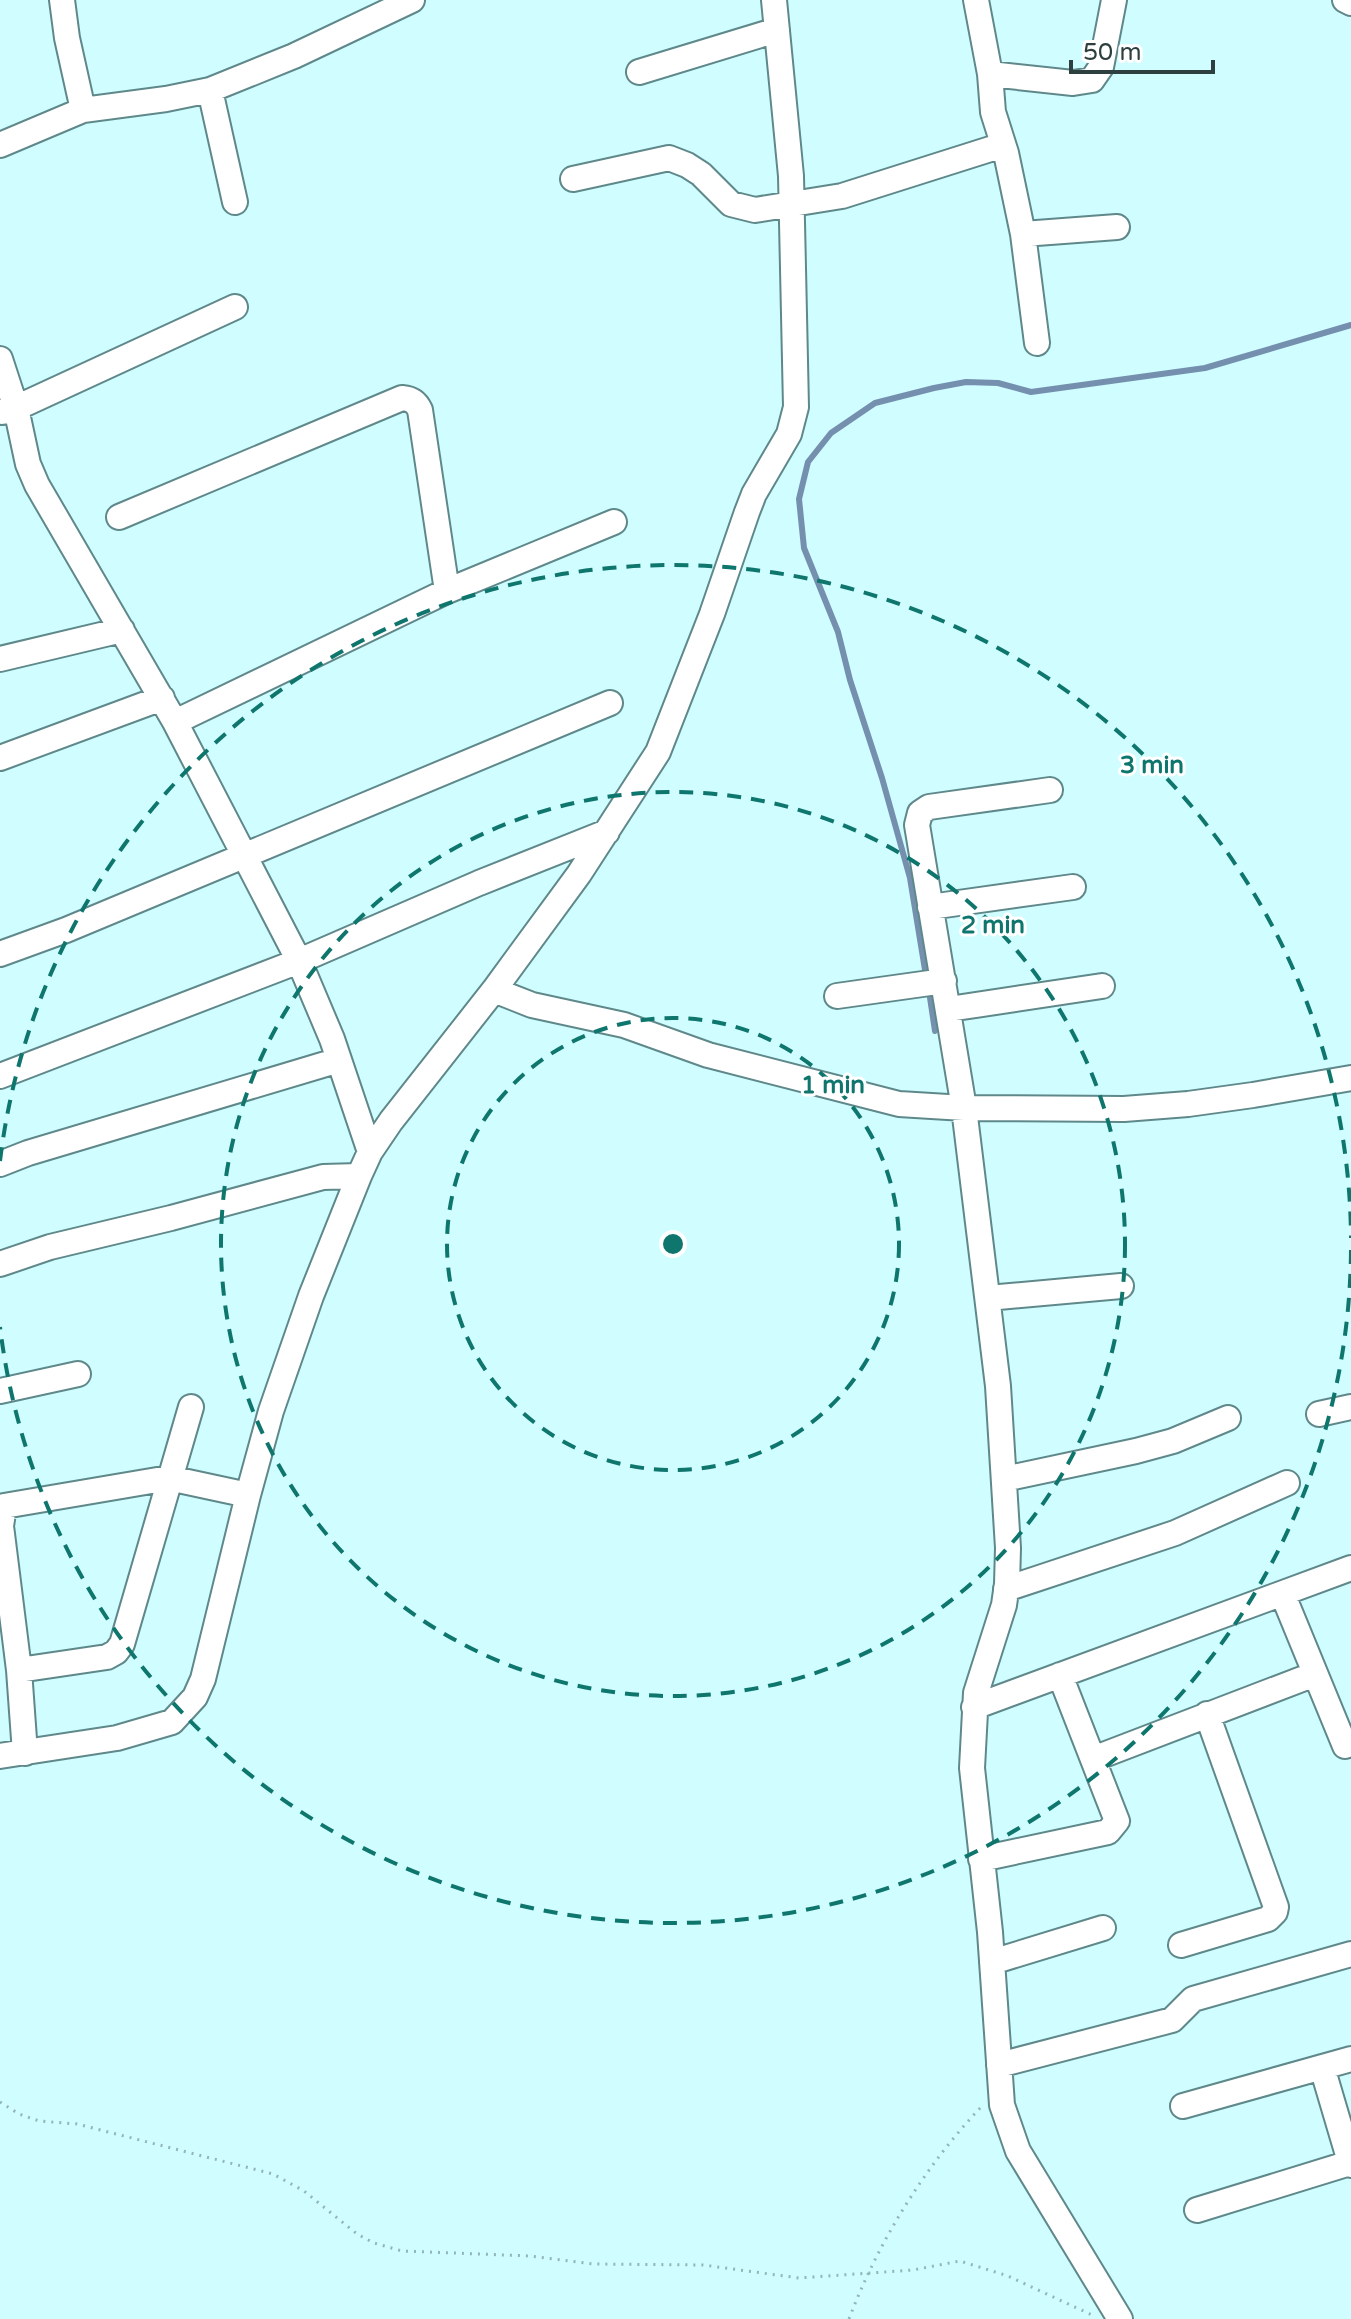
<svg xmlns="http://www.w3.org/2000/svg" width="1351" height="2319" font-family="'Varela Round',sans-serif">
<rect width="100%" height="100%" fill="#d0fdff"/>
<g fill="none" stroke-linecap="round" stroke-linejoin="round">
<path stroke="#7490ae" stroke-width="6" d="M926,976L910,878L882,778L850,680L838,632L804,548L799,499L808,462L831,433L875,403L934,388L966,382L998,383L1031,392L1205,368L1351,325
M929,991L935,1031"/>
<defs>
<path id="minor" d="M62,0L67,38L83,110
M976,0L990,74L993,112L1006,153L1023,234L1037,343
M1345,0L1351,3
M639,72L777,30
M990,74L1073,83L1092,80L1101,67L1114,0
M210,90L235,202
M0,145L83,110L166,99L210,90L294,56L412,0
M573,179L669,158L687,165L701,174L731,204L755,210L842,196L1003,145
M1023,234L1117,227
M0,359L16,408L28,464L37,485L175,722L299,961L332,1039L370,1152
M2,412L16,408L235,307
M119,517L402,398C412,399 416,402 420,410L447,591
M0,659L122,630
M175,722L447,591L614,522
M0,758L162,698
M1050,790L929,807L920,813L917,825L964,1108L998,1386L1008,1548L1007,1584L1004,1605L976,1693L972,1768L990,1932L1002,2105L1018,2151L1120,2319
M930,907L1073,887
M0,954L66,930L610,703
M494,990L532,1005L624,1025L708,1055L899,1104L964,1108L1124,1109L1188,1104L1253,1095L1351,1078
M837,996L944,981
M949,1009L1102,986
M0,1076L299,961L479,883L607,832
M0,1164L28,1153L339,1060
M0,1264L50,1247L171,1218L323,1177L359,1176
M988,1298L1121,1286
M0,1391L78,1374
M1319,1414L1351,1407
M1004,1479L1136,1451L1173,1441L1228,1418
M1006,1589L1175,1533L1287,1483
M1283,1595L1345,1746
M19,1670L107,1657L116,1652L122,1644L191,1407
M974,1707L1351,1568
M25,1753L19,1670L1,1526L4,1506L169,1478L248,1495
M0,1756L117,1738L172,1722L195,1697L203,1679L248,1495L271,1411L311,1296L359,1176L370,1152L391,1121L494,990L579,874L658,752L712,614L747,512L754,494L789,434L796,407L791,176L774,0
M1093,1759L1315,1674
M981,1859L1108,1832L1117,1821L1060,1675
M1181,1945L1268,1919L1275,1912L1276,1907L1207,1714
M992,1962L1103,1928
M999,2065L1172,2020L1193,1999L1351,1954
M1322,2067L1351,2165
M1183,2106L1351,2059
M1197,2210L1350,2163"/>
</defs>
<use href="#minor" stroke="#5f888a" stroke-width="28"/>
<path stroke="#92b5b6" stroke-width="3" stroke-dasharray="2 6" stroke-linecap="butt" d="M0,2102L19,2114L39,2121L77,2124L273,2174L304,2191L357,2234L374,2243L402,2251L530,2256L593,2264L703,2265L799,2278L913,2270L960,2261L1008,2276L1092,2315
M849,2319C878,2242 925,2166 982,2106"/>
<use href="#minor" stroke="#fff" stroke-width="24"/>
</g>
<g fill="none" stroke="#0f766e" stroke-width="4" stroke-dasharray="14 10">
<circle cx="673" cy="1244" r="226"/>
<circle cx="673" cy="1244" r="452"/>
<path d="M1351 1250A678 678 0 0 1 0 1327M0 1161A678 678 0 0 1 1351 1238"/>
</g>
<circle cx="673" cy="1244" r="12" fill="#0f766e" stroke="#fff" stroke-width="4"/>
<g font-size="24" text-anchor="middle" font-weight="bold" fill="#0f766e" stroke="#fff" stroke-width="6" stroke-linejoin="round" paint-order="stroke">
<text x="1152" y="773">3 min</text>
<text x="993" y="933">2 min</text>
<text x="833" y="1093">1 min</text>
</g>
<path d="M1071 60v12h142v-12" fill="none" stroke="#2d3f3f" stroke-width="4"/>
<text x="1083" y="60" font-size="24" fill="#2d3f3f" stroke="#ffffff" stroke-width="6" paint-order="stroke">50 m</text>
</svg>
